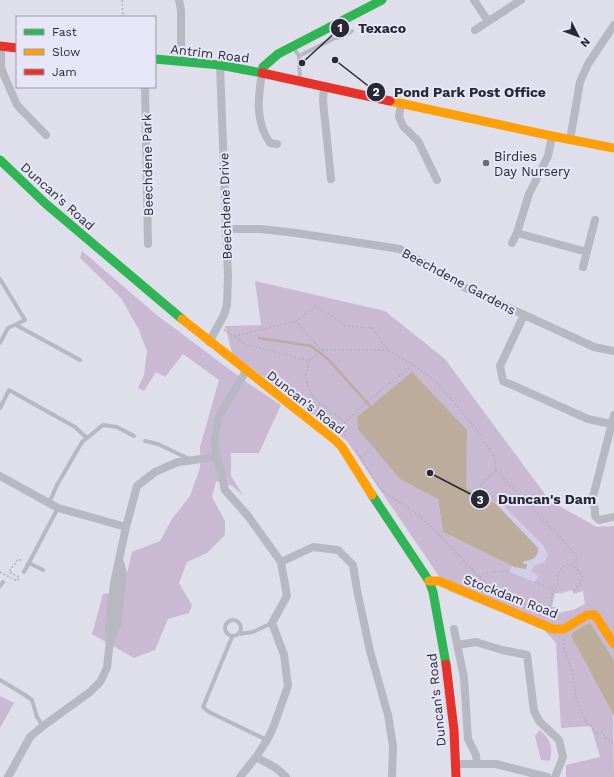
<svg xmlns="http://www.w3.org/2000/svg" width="614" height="777" font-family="'Work Sans',sans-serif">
<rect width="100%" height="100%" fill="#dfdfeb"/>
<path fill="#cab9d2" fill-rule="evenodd" d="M82,251L158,316L245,381L281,405L259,453H231V476L243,495L232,486L216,481L212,497L225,521V535L207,553L187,562L179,583L192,605L189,613L168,619L155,650L134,658L92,634L103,594L123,591L132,552L160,541L172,519L190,496L200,468V447L219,380L183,354L165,377L156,372L144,391L138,388L144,375L147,351L139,330L121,298L80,258Z
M255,281L385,311L445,359L550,501L597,527L614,526V660L590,624L573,632L571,636L613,714L614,777H566V765L600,757L591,726L561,728L556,643L543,629L449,591L347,441L232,353L225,326L261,325ZM466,466V488L496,504L514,567L443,532L438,499ZM572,590L573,594L583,591L585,604L573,610L558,613L557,607H552L555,593H562Z
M0,696L14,703L0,728Z
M540,730C551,740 553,746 550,761L541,760L535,736Z"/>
<path fill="#d0cee9" d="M498,500L543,545L548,555L545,562L534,566L531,571L538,576L535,582L509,572L512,566L514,567L523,564L524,560L532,559L537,555L538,548L495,503Z"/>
<path fill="#bbac9c" d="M412,372L467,430L466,488L496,504L538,548C538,557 532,561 524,561L523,564H527L526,569L514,567L443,532L438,499L400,479L358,429L357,417Z
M590,623L614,660V716L571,636L573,632Z"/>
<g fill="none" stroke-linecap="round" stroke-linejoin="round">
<path stroke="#bbac9c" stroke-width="2.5" d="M259,338L311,346L328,359L370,406"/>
<path stroke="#b0b1bc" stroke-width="1.5" stroke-dasharray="2 2" stroke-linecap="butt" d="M122,0L123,17
M224,330L247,345L309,361L321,350
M234,336L296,321
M388,350H321L296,321L316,306L346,326L372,328L388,350L413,365
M309,362C308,367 305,375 306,380C310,401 330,410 345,422
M345,436V422L371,398L413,365L436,381L477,430L494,456L496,471L560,537L576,556V568
M370,441L379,452
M356,450L381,490L413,511L437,532L479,577L506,597L547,613L552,599L551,598L553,590L558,585C558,581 557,575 559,572C566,557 579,568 583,578L573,592
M361,457L374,446
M496,471L481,485L496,501
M0,572L17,581L19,577L9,572L18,559L23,561
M479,577C489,570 497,571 509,572
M535,582L553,590
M564,639V649L572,670L576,698L587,724L592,727L594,733L603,732L605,737L614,744"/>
<path stroke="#b8b8c3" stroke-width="4" d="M336,26L342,37L352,31
M294,48L299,56L300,80
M299,56L335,38L342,37
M0,279L25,320L8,328L0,343
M16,325L80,360
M0,408L9,390L75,427L87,438
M145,441L158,444L189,459
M49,503L57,485L82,442L103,425L117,427L134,436
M29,563L43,570
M24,572L58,508
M0,586L3,582
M225 628a8 8 0 1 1 16 0a8 8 0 1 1-16 0Z
M240,634L253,632L272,623
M232,637L203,707L209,712L267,740
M0,680L25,695L32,700L37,717L43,726"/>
<path stroke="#b8b8c3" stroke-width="8" d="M179,0L181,10V61
M474,0L488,21
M475,30L521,0
M1,47V67L3,73L17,105L46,135
M262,73C258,97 255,122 270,143L277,144
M324,86L323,101L331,179
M145,87L148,244
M401,103L399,117L403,126L418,141L437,180
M570,140L580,82L588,64L614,25
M225,229H261L296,233L400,249L464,287L594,347L614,351
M517,233L587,252
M512,243L517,233L529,194L548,156L552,136
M583,267L595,220
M524,315L500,366L503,381L588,419L611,424
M209,342L224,315L227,305L228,276L220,65
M614,415L592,501L595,509V516L599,520L614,517
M0,476L58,508L126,527
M281,562L313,547L338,550L353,565L357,590L370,651L388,715L393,746L392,777
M454,629L464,678L468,739L476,755L477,764
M111,638L117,625L123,573L120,562
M458,645L476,642L502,650L527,655L534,711L539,721L559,740L563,757L555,777
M256,757L276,768L286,777
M456,764H496L547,777
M8,777L30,737L43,726L90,692L100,682L107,668L110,639L109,629L114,583L126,527L137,486L155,472L178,462L217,457
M240,777L256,757L267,740L273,728L288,686L284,655L272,623L287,596L281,562L248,516L225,490L214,443L219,416L246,371"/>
<path stroke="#30b455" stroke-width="9" d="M155,59L220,65L262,73L263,67L278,54L382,0
M0,160L46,204L182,319
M372,495L429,581L433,592L446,664"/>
<path stroke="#ff9f0a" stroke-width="9" d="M390,101L552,136L614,148
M182,319L335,440L342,447L372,495
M429,581H439L553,629H564L587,615H595L614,644"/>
<path stroke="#e5322d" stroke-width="9" d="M0,46L17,48
M262,73L390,101
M446,664L454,730L456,777"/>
</g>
<circle fill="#676974" stroke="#e7e6f8" stroke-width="1.5" cx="486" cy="163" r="4"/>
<g text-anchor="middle" stroke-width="4" stroke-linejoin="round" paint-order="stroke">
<g font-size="13" fill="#272934" stroke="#e7e6f8">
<text transform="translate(210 53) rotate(7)" y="5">Antrim Road</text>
<text transform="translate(147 165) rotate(-91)" y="5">Beechdene Park</text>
<text transform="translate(58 196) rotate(42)" y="5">Duncan's Road</text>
<text transform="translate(225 206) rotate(-92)" y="5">Beechdene Drive</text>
<text transform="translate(459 281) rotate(28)" y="5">Beechdene Gardens</text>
<text transform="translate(306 402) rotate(38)" y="5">Duncan's Road</text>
<text transform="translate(511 596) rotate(21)" y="5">Stockdam Road</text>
<text transform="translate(436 700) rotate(-96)" y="5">Duncan's Road</text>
</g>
<g font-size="13" fill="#272934" stroke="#e7e6f8" text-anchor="start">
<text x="494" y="161">Birdies<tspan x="494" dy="15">Day Nursery</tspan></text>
</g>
</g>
<path fill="none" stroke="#272934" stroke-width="1.5" d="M302 63L340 28M335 60L376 92M430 473L480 499"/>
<g fill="#272934" stroke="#e7e6f8" stroke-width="1.5">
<circle cx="302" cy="63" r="4"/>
<circle cx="335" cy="60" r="4"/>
<circle cx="430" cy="473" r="4"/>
<circle cx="340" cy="28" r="10"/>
<circle cx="376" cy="92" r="10"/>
<circle cx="480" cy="499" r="10"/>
</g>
<g font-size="12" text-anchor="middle" font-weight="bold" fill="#fff">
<text x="340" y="32">1</text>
<text x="376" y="96">2</text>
<text x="480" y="504">3</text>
</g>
<g font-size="14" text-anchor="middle" font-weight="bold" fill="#272934" stroke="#e7e6f8" stroke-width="4" stroke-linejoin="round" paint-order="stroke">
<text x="382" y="33">Texaco</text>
<text x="470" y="97">Pond Park Post Office</text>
<text x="547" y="504">Duncan's Dam</text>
</g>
<rect x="16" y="16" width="140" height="72" fill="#e7e6f8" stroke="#9a9aaa"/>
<rect x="24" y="29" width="20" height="6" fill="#30b455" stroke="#9a9aaa"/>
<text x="52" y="36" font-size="12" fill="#272934">Fast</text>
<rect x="24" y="49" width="20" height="6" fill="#ff9f0a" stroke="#9a9aaa"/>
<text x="52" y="56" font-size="12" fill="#272934">Slow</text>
<rect x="24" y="69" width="20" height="6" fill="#e5322d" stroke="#9a9aaa"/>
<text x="52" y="76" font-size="12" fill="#272934">Jam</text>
<g transform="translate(578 36) rotate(132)" stroke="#e7e6f8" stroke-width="3" paint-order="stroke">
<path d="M0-3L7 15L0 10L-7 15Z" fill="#272934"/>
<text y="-6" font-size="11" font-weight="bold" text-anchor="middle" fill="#272934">N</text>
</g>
</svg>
